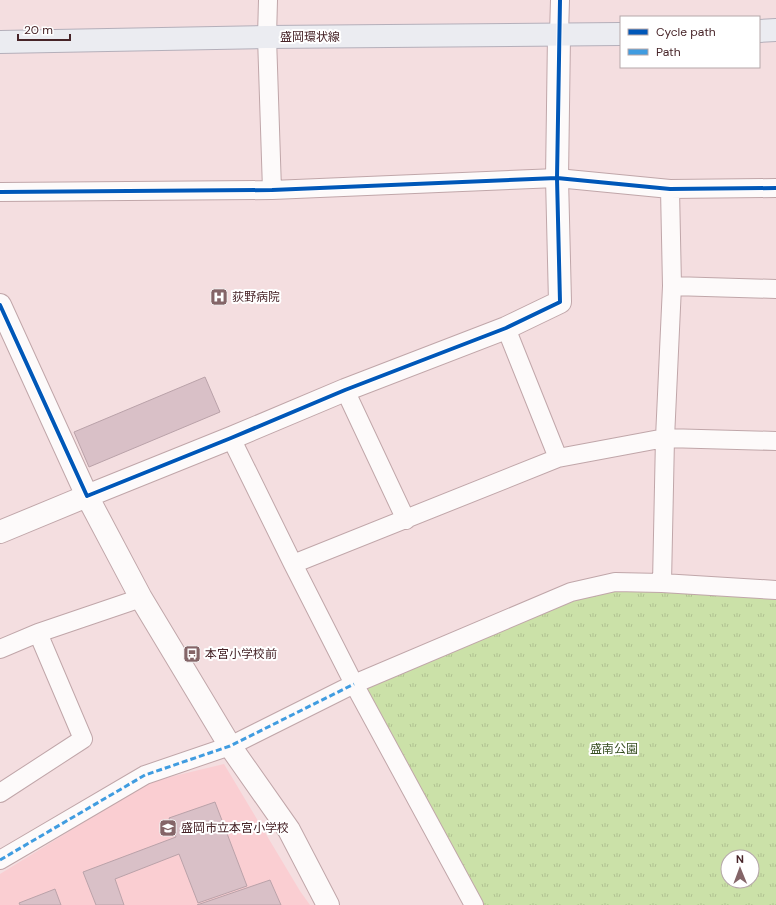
<svg xmlns="http://www.w3.org/2000/svg" width="776" height="905" font-family="'DM Sans','Noto Sans JP',sans-serif">
<defs>
<pattern id="park-tufts" width="24" height="20" patternUnits="userSpaceOnUse"><rect width="24" height="20" fill="#cbe1a8"/><path d="M3 7l-1-3M5 7V3M7 7l1-3M15 17l-1-3M17 17v-4M19 17l1-3" fill="none" stroke="#b0c191"/></pattern>
</defs>
<rect width="100%" height="100%" fill="#f4dee0"/>
<path fill="#faced2" d="M224,764L300,891L310,905H0V874L149,782Z"/>
<path fill="url(#park-tufts)" fill-rule="evenodd" d="M617,588L776,597V905H480L364,683L573,597ZM728,857H752V881H728Z"/>
<path fill="#d9c0c7" stroke="#baa2a9" d="M205,377L220,412L89,467L74,432Z
M215,802L247,886L198,903L179,854L115,879L124,905H96L83,872L176,837L169,818Z
M270,880L281,905H197Z
M55,889L61,905H20L19,903Z"/>
<g fill="none" stroke-linecap="round" stroke-linejoin="round">
<defs>
<path id="street" d="M268,0L267,37L272,190
M559,35L560,0
M0,192L272,190L557,178L670,189L776,188
M672,286L776,289
M506,328L558,458
M345,390L406,520
M231,438L293,564L354,684L474,905
M293,564L558,458L665,438L776,441
M662,583L665,438L672,286L670,189
M0,649L38,633L141,598
M0,793L83,739L38,633
M0,860L145,775L230,746L354,684L571,592L615,582L662,583L776,590"/>
<path id="secondary" d="M0,305L87,496L231,438L345,390L506,328L560,302L557,178L559,35
M0,532L87,496L141,598L230,746L289,830L328,905"/>
<path id="primary" d="M759,31L776,30
M0,42L267,37L621,34"/>
</defs>
<use href="#street" stroke="#c0a6a9" stroke-width="20"/>
<use href="#secondary" stroke="#c0a6a9" stroke-width="24"/>
<use href="#primary" stroke="#b4afba" stroke-width="24"/>
<use href="#street" stroke="#fdfafa" stroke-width="18"/>
<use href="#secondary" stroke="#fdfafa" stroke-width="22"/>
<use href="#primary" stroke="#ebecf1" stroke-width="22"/>
<path stroke="#409ce0" stroke-width="3" stroke-dasharray="6 3" stroke-linecap="butt" d="M0,860L145,775L230,746L354,684"/>
<defs>
<path id="cycleway" d="M0,192L272,190L557,178L670,189L776,188
M0,305L87,496L231,438L345,390L506,328L560,302L557,178L560,0"/>
</defs>
<use href="#cycleway" stroke="#fff" stroke-width="6"/>
<use href="#cycleway" stroke="#0057b8" stroke-width="4"/>
</g>
<defs>
<symbol id="hospital-square" viewBox="-11 -11 22 22"><rect x="-9" y="-9" width="18" height="18" rx="4" fill="#846568" stroke="#fff"/><path d="M-5-5h3v3.5h4V-5h3V5h-3V1.5h-4V5h-3Z" fill="#fff"/></symbol>
<symbol id="bus-square" viewBox="-11 -11 22 22"><rect x="-9" y="-9" width="18" height="18" rx="4" fill="#846568" stroke="#fff"/><path d="M-5-6H5V4H4V6H2V4H-2V6H-4V4H-5ZM-3.5-4V0h7V-4ZM-3.5 1.2v1.5H-2V1.2ZM2 1.2v1.5H3.5V1.2Z" fill="#fff"/></symbol>
<symbol id="school-square" viewBox="-11 -11 22 22"><rect x="-9" y="-9" width="18" height="18" rx="4" fill="#846568" stroke="#fff"/><path d="M0-5L7-2L0 1L-7-2ZM-4 1L0 2.5L4 1V4Q0 6-4 4Z" fill="#fff"/></symbol>
</defs>
<g fill-rule="evenodd">
<use href="#hospital-square" x="209" y="287" width="20" height="20"/>
<use href="#bus-square" x="182" y="644" width="20" height="20"/>
<use href="#school-square" x="158" y="818" width="20" height="20"/>
</g>
<g text-anchor="middle" stroke-width="4" stroke-linejoin="round" paint-order="stroke">
<g font-size="12" fill="#472428" stroke="#fff">
<text x="310" y="41">盛岡環状線</text>
</g>
<g font-size="12" fill="#472428" stroke="#fff" text-anchor="start">
<text x="232" y="301">荻野病院</text>
<text x="205" y="658">本宮小学校前</text>
<text x="181" y="832">盛岡市立本宮小学校</text>
</g>
<g font-size="12" fill="#354d20" stroke="#fff">
<text x="614" y="753">盛南公園</text>
</g>
</g>
<rect x="620" y="16" width="140" height="52" fill="#ffffff" stroke="#b5a7a9"/>
<rect x="628" y="29" width="20" height="6" fill="#0057b8" stroke="#b5a7a9"/>
<text x="656" y="36" font-size="12" fill="#472428">Cycle path</text>
<rect x="628" y="49" width="20" height="6" fill="#409ce0" stroke="#b5a7a9"/>
<text x="656" y="56" font-size="12" fill="#472428">Path</text>
<g transform="translate(740 869) rotate(359)"><circle r="19" fill="#ffffff" stroke="#b5a7a9"/>
<path d="M0-3L7 15L0 10L-7 15Z" fill="#846568"/>
<text y="-6" font-size="11" font-weight="bold" text-anchor="middle" fill="#472428">N</text>
</g>
<path d="M18 34v6h52v-6" fill="none" stroke="#472428" stroke-width="2"/>
<text x="24" y="34" font-size="12" fill="#472428" stroke="#ffffff" stroke-width="3" paint-order="stroke">20 m</text>
</svg>
